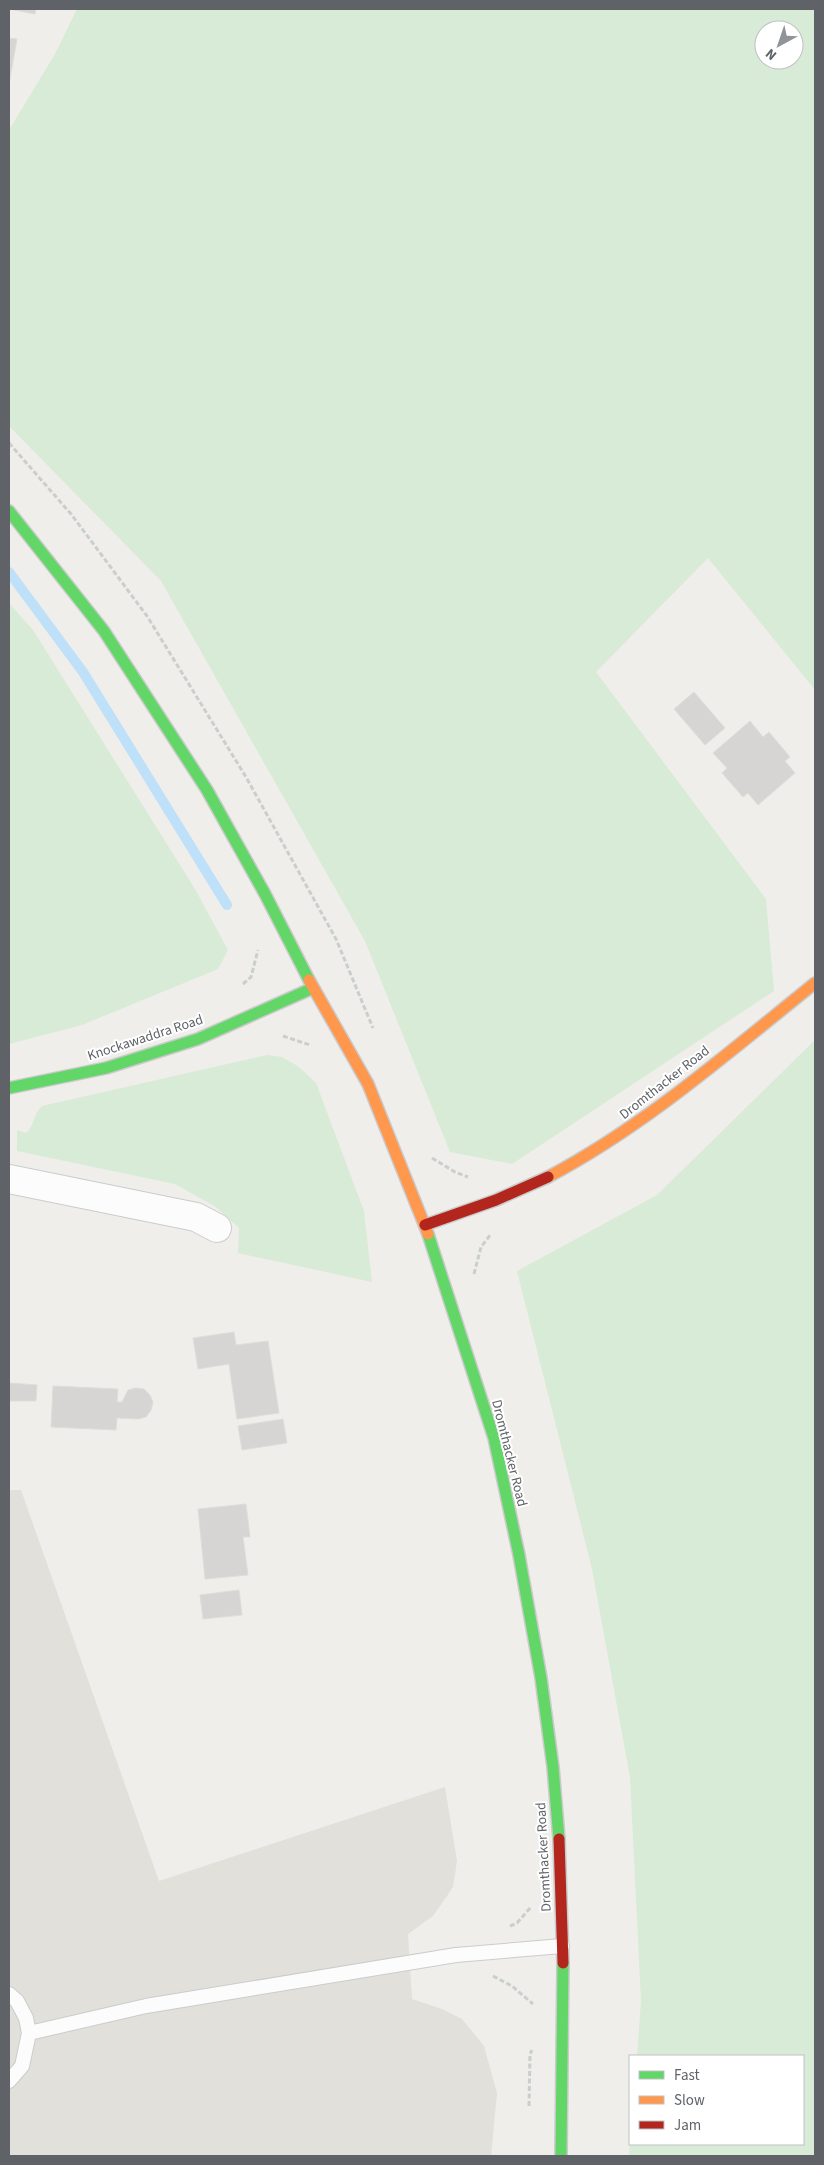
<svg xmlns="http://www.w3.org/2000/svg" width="824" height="2165" font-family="'Source Sans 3',sans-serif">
<rect width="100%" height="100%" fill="#efeeea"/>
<path fill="#e2e0da" d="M9,1490H21L159,1881L445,1787L457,1861L453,1887L447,1896L433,1916L408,1934L412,1999L442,2009L462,2019L484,2046L497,2093L491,2156H9Z"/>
<path fill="#d8ebd6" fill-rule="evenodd" d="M77,9H815V690L708,558L596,672L766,899L774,991L512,1164L450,1152L365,941L161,581L9,426V130L55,54ZM764,30H794V60H764Z
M9,603L33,630L195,889L228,950L218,969L82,1025L9,1044Z
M815,1040V2156H629L630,2142L803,2144V2056H637L641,2001L630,1777L592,1569L517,1271L657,1195Z
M267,1055L282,1057L299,1067L316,1083L364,1211L372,1282L238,1253L239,1228L216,1207L175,1184L17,1151V1130L26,1133C34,1127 33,1114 42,1106Z"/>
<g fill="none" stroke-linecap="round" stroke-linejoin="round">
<path stroke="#bfe0f9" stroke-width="10" d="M9,572L83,672L227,905"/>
</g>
<path fill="#d6d5d3" stroke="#deddd9" d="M9,9H36L35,14Z
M9,38L17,39L9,84Z
M694,692L725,728L705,745L674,709Z
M750,721L763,737L769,732L790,757L785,761L795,773L758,805L748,793L743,797L722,773L727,768L713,753Z
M234,1332L236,1345L268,1341L279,1413L237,1419L229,1364L198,1369L193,1338Z
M9,1383L37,1385L36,1401H9Z
M53,1386L118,1389L117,1402H122L128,1390L136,1388L144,1389L150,1395L153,1402L151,1410L146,1417L138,1419L117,1418L116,1430L51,1427Z
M283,1419L287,1443L242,1450L238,1426Z
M246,1504L250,1537H243L248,1575L205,1579L198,1509Z
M239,1590L242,1615L203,1619L200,1595Z"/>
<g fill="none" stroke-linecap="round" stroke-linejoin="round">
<defs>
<path id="lane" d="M9,1994L17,2001L26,2018L29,2033L22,2066L9,2081
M29,2033L146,2006L456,1955L562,1946"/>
<path id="street" d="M9,1179L196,1217L217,1228"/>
<path id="fast" d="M9,511L104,631L207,790L265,894L309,980
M9,1088L106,1068L198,1039L313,988
M428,1234L494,1438L519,1555L541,1678L553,1767L559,1839
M561,2156L563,1963"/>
<path id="slow" d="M309,980L368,1084L428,1234
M548,1177C646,1125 729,1052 815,983"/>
<path id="jam" d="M425,1225L496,1200L548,1177
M559,1839L563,1963"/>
</defs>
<use href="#lane" stroke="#cbcccc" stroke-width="16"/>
<use href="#street" stroke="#cbcccc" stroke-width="30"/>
<use href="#fast" stroke="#cacacb" stroke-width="14"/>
<use href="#slow" stroke="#cacacb" stroke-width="14"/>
<use href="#jam" stroke="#cacacb" stroke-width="14"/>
<path stroke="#cacfcc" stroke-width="3" stroke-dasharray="5 2.5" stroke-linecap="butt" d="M9,443L71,514L147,616L246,777L336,939L373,1028
M243,984L251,977L258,950
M283,1036L310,1045
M432,1158L455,1172L468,1177
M474,1274L481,1247L491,1234
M510,1926L517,1923L531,1907
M493,1976L512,1986L533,2004
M529,2106L530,2054L532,2050"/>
<use href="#lane" stroke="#fdfcfc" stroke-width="14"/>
<use href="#street" stroke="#fdfcfc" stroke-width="28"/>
<use href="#fast" stroke="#63d668" stroke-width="11"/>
<use href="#slow" stroke="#ff974d" stroke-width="11"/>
<use href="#jam" stroke="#b3261e" stroke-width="11"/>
</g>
<g text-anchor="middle" stroke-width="4" stroke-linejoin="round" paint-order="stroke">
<g font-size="14" fill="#5f6368" stroke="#fff">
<text transform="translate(145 1037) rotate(-18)" y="5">Knockawaddra Road</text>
<text transform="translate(664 1082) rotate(-38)" y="5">Dromthacker Road</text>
<text transform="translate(510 1453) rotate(76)" y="5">Dromthacker Road</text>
<text transform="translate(543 1857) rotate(-93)" y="5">Dromthacker Road</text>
</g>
</g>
<rect width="824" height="2165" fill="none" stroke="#5f6368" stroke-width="20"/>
<rect x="629" y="2055" width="175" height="90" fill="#ffffff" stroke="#bfc1c3"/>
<rect x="639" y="2071" width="25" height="8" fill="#63d668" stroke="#bfc1c3"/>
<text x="674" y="2080" font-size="15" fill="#5f6368">Fast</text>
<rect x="639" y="2096" width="25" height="8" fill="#ff974d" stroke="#bfc1c3"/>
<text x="674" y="2105" font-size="15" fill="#5f6368">Slow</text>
<rect x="639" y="2121" width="25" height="8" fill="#b3261e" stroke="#bfc1c3"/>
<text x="674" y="2130" font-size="15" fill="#5f6368">Jam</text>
<g transform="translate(779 45) rotate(220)"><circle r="24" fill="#ffffff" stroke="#bfc1c3"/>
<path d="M0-4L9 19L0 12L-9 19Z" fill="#919496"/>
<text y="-8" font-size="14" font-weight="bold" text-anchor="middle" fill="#5f6368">N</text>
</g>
</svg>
